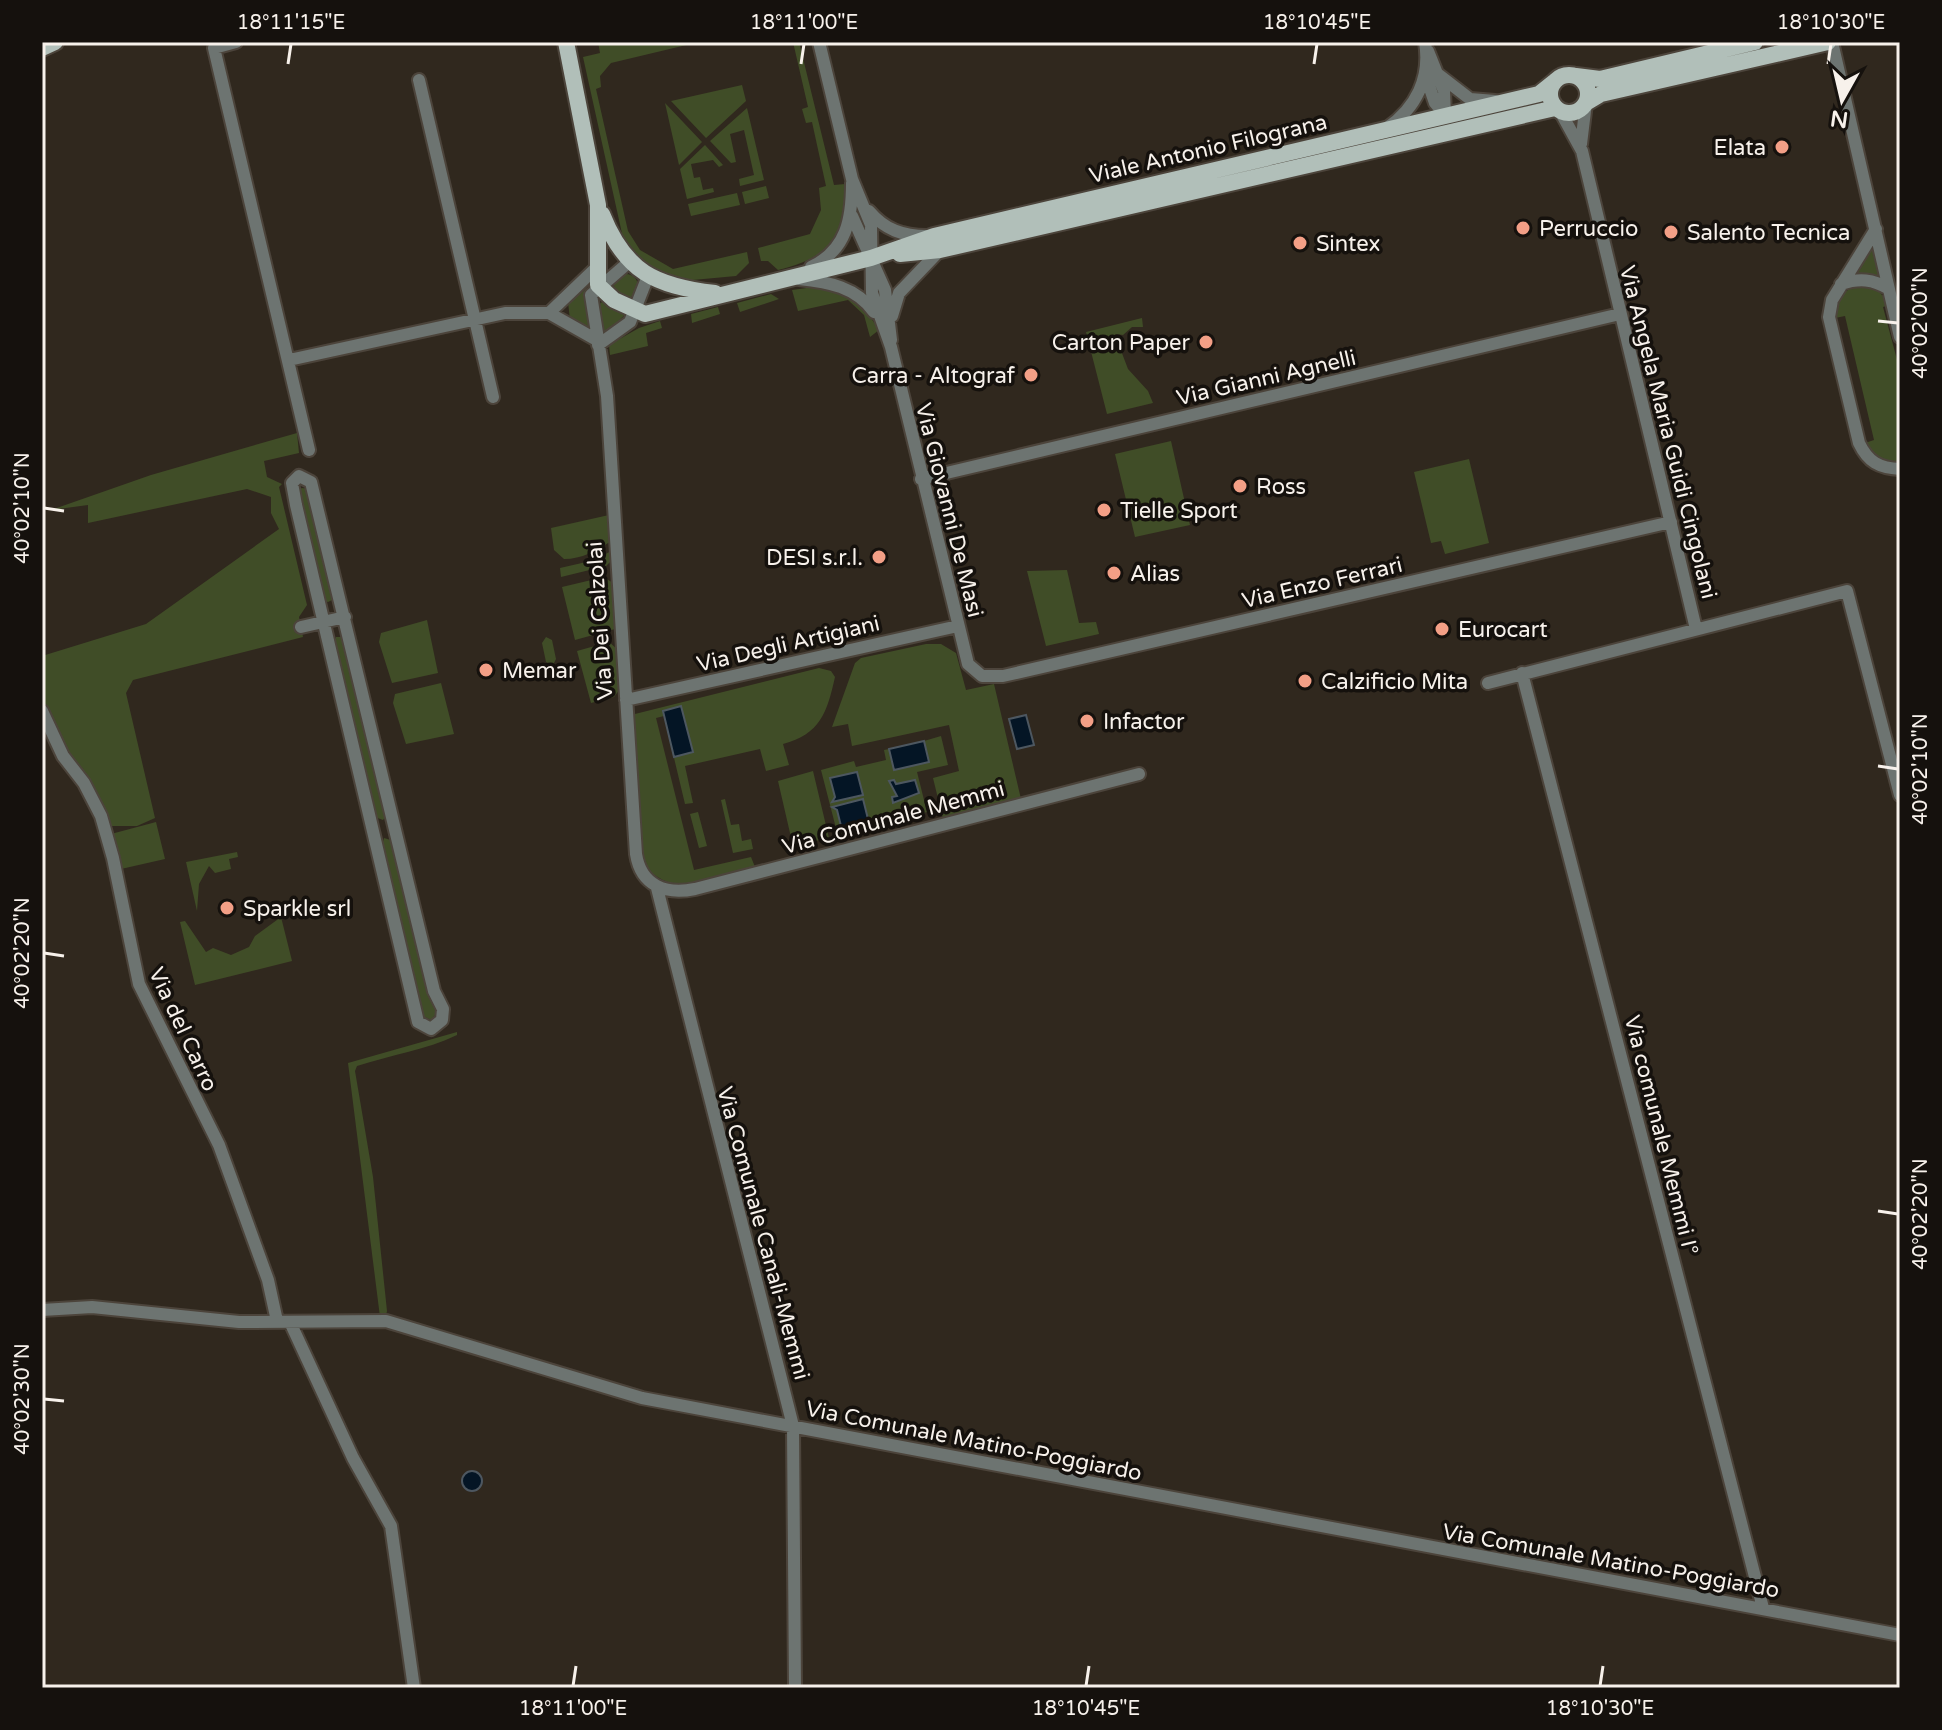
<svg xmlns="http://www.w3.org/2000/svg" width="1942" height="1730" font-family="'Varela Round',sans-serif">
<rect width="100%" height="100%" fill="#30281e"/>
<path fill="#404d27" d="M598,42H699L611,63L600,76L601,87L596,89L628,231L640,250L673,269L747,252L749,263L736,276L682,281L647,265L623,238L583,57L600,53Z
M793,42H799L834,185L845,184C849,236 829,258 778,270L768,261H761L758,248L810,234L821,210L819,188L826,186L812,122L806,123L802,109L808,107Z
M742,85L746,101L706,138L671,101Z
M665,103L702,142L679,165Z
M747,108L764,180L740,186L739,179L754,175L744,130L730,134L736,162L731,163L710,141Z
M705,145L723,165L719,167L713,160L691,164L694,178L700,177L703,190L713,188L714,192L687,199L680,169Z
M766,186L769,198L745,204L742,192Z
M737,193L740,205L691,216L688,204Z
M1873,243L1881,279L1868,274L1852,276Z
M614 286a12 12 0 1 1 24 0a12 12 0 1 1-24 0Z
M1859,286L1879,291L1889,305L1883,307L1900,371V463L1876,459L1865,443L1874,440L1845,316L1835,318C1834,300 1842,290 1859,286Z
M814,287C845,293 862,302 879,330L870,337L864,315L848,300L798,311L792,290Z
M586,289L590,330L570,320L568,302Z
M771,294L779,299L740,312L737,303Z
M602,302L627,313L602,337L597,306Z
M718,307L720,314L692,323L691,314Z
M1142,318L1143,327H1132L1123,335L1116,334L1100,349L1120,348L1128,369L1148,391L1153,403L1107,414L1086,332Z
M660,321L662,328L646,333L648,346L610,355L609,345L639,328Z
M297,433L299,453L264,461L267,477L282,484L279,487L307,605L299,617L303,637L133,680L126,693L155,818L137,826H111L67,757L42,705V656L146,624L279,529L271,513V497L247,489L88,523V505L51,510L151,475Z
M1171,441L1190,525L1135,537L1115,454Z
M1469,459L1489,543L1445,554L1441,541L1431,543L1414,472Z
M302,488L308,489L334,599L328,602L324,601L298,490Z
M609,515L611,541C596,551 582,559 564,559L554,550L551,528Z
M611,551V561L606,566L561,577L560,568L595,560Z
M1067,570L1079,623L1096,622L1099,634L1046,646L1027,571Z
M604,577L613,583L615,629L575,640L562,587Z
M427,620L438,673L392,683L379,642L381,633Z
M336,637H343L387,815L383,820L375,817L334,642Z
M546,637L552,640L556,659L553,665L546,662L542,643Z
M609,642L617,649L620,689L614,697L591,703L577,651Z
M926,644H941L956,653L966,690L994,684L1021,799L943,819L933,778L959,771L949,725L852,746L848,724L832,727L855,663L861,658Z
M819,668L831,671L835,677C827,713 820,734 783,744L789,765L766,771L760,749L685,766L693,803L685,804L664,716L656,718L694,870L751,857L755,867C711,879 676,902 641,863L631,715Z
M441,683L454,734L406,744L393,703L395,694Z
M941,736L948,765L917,772L927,812L838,836L821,770L854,761L856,767L886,760L884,750L889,749L894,770L928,762L924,741Z
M813,771L829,838L793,846L778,781Z
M725,799L731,825L739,824L742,841L751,839L753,849L733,853L721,800Z
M698,812L707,846L699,848L690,814Z
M156,822L165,859L121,869L111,834Z
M384,838L394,841L436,1014L431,1020L423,1016L382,846Z
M237,852L238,857L229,859L231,869L215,873L209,866L199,884L197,911L186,862Z
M281,917L292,961L195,985L180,922L185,921L206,952L213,948L231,955L249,947L255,936Z
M457,1032V1035C426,1050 390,1055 357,1066L355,1071L373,1177L387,1311L386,1315L380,1317L348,1063Z"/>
<path fill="#041525" stroke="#4d5760" stroke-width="2" d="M681,706L693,752L674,757L663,711Z
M1026,715L1034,745L1017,749L1009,719Z
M924,741L929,762L894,770L889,749Z
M857,772L863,795L832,802L835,797L830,778Z
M894,780L896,784L915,780L919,793L893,803L892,797L897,796L889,781Z
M863,799L869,823L842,830L837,810L832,807Z
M462 1481a10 10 0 1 1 20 0a10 10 0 1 1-20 0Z"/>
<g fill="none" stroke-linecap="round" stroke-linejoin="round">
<defs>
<path id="minor" d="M236,42L214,48L309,450
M819,42L852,179L871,225L872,293L891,347L968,664L982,676H1003L1671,522
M1832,42L1900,337
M1428,51L1444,91L1445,115
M1425,74L1435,103L1445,115
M1439,75L1470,99L1495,101
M419,80L493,397
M1560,111L1582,151L1696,629
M1387,128C1416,108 1431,78 1425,42
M1581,144L1586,103
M869,211C885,230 903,236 927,236
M852,216L885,290L891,340
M1876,229L1832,300L1829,317L1859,443C1868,462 1879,468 1900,469
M629,262L591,295L607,396L636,854C641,886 666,895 695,889L1139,774
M811,267C847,250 852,218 852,183
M799,279C829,282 856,287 874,312
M1841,284C1859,278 1873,279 1889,289
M549,313L596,268
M892,316L899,293L940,250
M598,345L630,322L648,276
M289,360L505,313H549L595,339
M299,476L311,482L434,991L443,1009L442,1020L431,1029L418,1022L296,505L292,483Z
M921,479L1620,314
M301,627L345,617
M1522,673L1763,1608
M1488,683L1847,591L1900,795
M626,700L958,626
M42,711L63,756L84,783L101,816L113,858L139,984L219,1145L268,1280L277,1321
M657,888L793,1426L795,1688
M42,1310L92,1307L239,1322L386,1321L642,1398L1900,1635
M290,1322L353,1458L391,1526L414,1688"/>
<path id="major" d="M566,42L598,205V285L614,300L645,314L871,258L934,236L1539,94L1554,82
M42,48L55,42
M1550 94a19 19 0 1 1 38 0a19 19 0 1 1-38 0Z
M1576,76L1600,79L1755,42
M1586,103L1601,94L1828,42
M602,214C625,272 655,286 715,293
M900,254L940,250L1555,108"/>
</defs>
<use href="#minor" stroke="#4c443b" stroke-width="16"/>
<use href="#major" stroke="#4c443b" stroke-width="20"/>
<use href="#minor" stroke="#6d7471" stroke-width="12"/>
<use href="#major" stroke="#b1bfb9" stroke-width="16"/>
</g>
<path fill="none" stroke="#f7f1eb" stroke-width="3" d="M288,64L291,44M801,64L804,44M1314,64L1317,44M1828,64L1831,44M1878,321L1898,323M44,508L64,511M1878,766L1898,769M44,953L64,956M1878,1211L1898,1214M44,1399L64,1401M573,1686L576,1666M1086,1686L1089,1666M1600,1686L1603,1666"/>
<g fill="#f39f86" stroke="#15110d" stroke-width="3">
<circle cx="1782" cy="147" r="8"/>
<circle cx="1523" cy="228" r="8"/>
<circle cx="1671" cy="232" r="8"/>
<circle cx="1300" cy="243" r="8"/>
<circle cx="1206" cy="342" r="8"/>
<circle cx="1031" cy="375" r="8"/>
<circle cx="1240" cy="486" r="8"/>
<circle cx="1104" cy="510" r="8"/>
<circle cx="879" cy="557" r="8"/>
<circle cx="1114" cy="573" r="8"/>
<circle cx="1442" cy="629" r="8"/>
<circle cx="486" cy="670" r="8"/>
<circle cx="1305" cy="681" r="8"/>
<circle cx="1087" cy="721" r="8"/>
<circle cx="227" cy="908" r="8"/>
</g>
<g text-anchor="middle" stroke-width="7" stroke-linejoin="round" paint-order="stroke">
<g font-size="22" fill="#f7f1eb" stroke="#15110d" text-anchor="start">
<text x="1766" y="155" text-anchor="end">Elata</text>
<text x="1539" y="236">Perruccio</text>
<text x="1687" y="240">Salento Tecnica</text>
<text x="1316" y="251">Sintex</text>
<text x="1190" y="350" text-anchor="end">Carton Paper</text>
<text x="1015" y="383" text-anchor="end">Carra - Altograf</text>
<text x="1256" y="494">Ross</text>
<text x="1120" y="518">Tielle Sport</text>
<text x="863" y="565" text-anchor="end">DESI s.r.l.</text>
<text x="1130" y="581">Alias</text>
<text x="1458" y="637">Eurocart</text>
<text x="502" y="678">Memar</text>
<text x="1321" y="689">Calzificio Mita</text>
<text x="1103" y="729">Infactor</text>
<text x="243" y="916">Sparkle srl</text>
</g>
<g font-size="22" fill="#f7f1eb" stroke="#15110d">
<text transform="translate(1208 148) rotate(-13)" y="8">Viale Antonio Filograna</text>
<text transform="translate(1266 377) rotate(-13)" y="8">Via Gianni Agnelli</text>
<text transform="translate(1669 432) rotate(76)" y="8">Via Angela Maria Guidi Cingolani</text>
<text transform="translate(950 510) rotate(76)" y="8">Via Giovanni De Masi</text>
<text transform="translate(1322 582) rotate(-13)" y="8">Via Enzo Ferrari</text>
<text transform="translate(599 621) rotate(-94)" y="8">Via Dei Calzolai</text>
<text transform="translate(788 643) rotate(-13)" y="8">Via Degli Artigiani</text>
<text transform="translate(893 817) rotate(-15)" y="8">Via Comunale Memmi</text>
<text transform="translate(184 1029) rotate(65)" y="8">Via del Carro</text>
<text transform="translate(1662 1135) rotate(76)" y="8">Via comunale Memmi I°</text>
<text transform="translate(764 1233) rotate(75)" y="8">Via Comunale Canali-Memmi</text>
<text transform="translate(974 1440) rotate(11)" y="8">Via Comunale Matino-Poggiardo</text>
<text transform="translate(1611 1560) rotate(10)" y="8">Via Comunale Matino-Poggiardo</text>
</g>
</g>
<rect width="1942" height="1730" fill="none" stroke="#15110d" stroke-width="88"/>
<g transform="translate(1842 100) rotate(188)" stroke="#15110d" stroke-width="6" paint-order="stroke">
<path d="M0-6L14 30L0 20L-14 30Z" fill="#f7f1eb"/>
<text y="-12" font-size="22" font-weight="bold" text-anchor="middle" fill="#f7f1eb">N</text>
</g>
<rect x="44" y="44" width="1854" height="1642" fill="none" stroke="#f7f1eb" stroke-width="3"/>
<g font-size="20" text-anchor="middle" fill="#f7f1eb">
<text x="291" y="29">18°11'15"E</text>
<text x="804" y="29">18°11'00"E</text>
<text x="1317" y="29">18°10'45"E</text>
<text x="1831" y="29">18°10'30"E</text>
<text transform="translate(1920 323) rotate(-90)" y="7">40°02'00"N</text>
<text transform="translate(22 508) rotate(-90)" y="7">40°02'10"N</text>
<text transform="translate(1920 769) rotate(-90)" y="7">40°02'10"N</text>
<text transform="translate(22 953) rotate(-90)" y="7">40°02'20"N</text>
<text transform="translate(1920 1214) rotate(-90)" y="7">40°02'20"N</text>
<text transform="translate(22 1399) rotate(-90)" y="7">40°02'30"N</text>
<text x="573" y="1715">18°11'00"E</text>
<text x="1086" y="1715">18°10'45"E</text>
<text x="1600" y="1715">18°10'30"E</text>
</g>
</svg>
